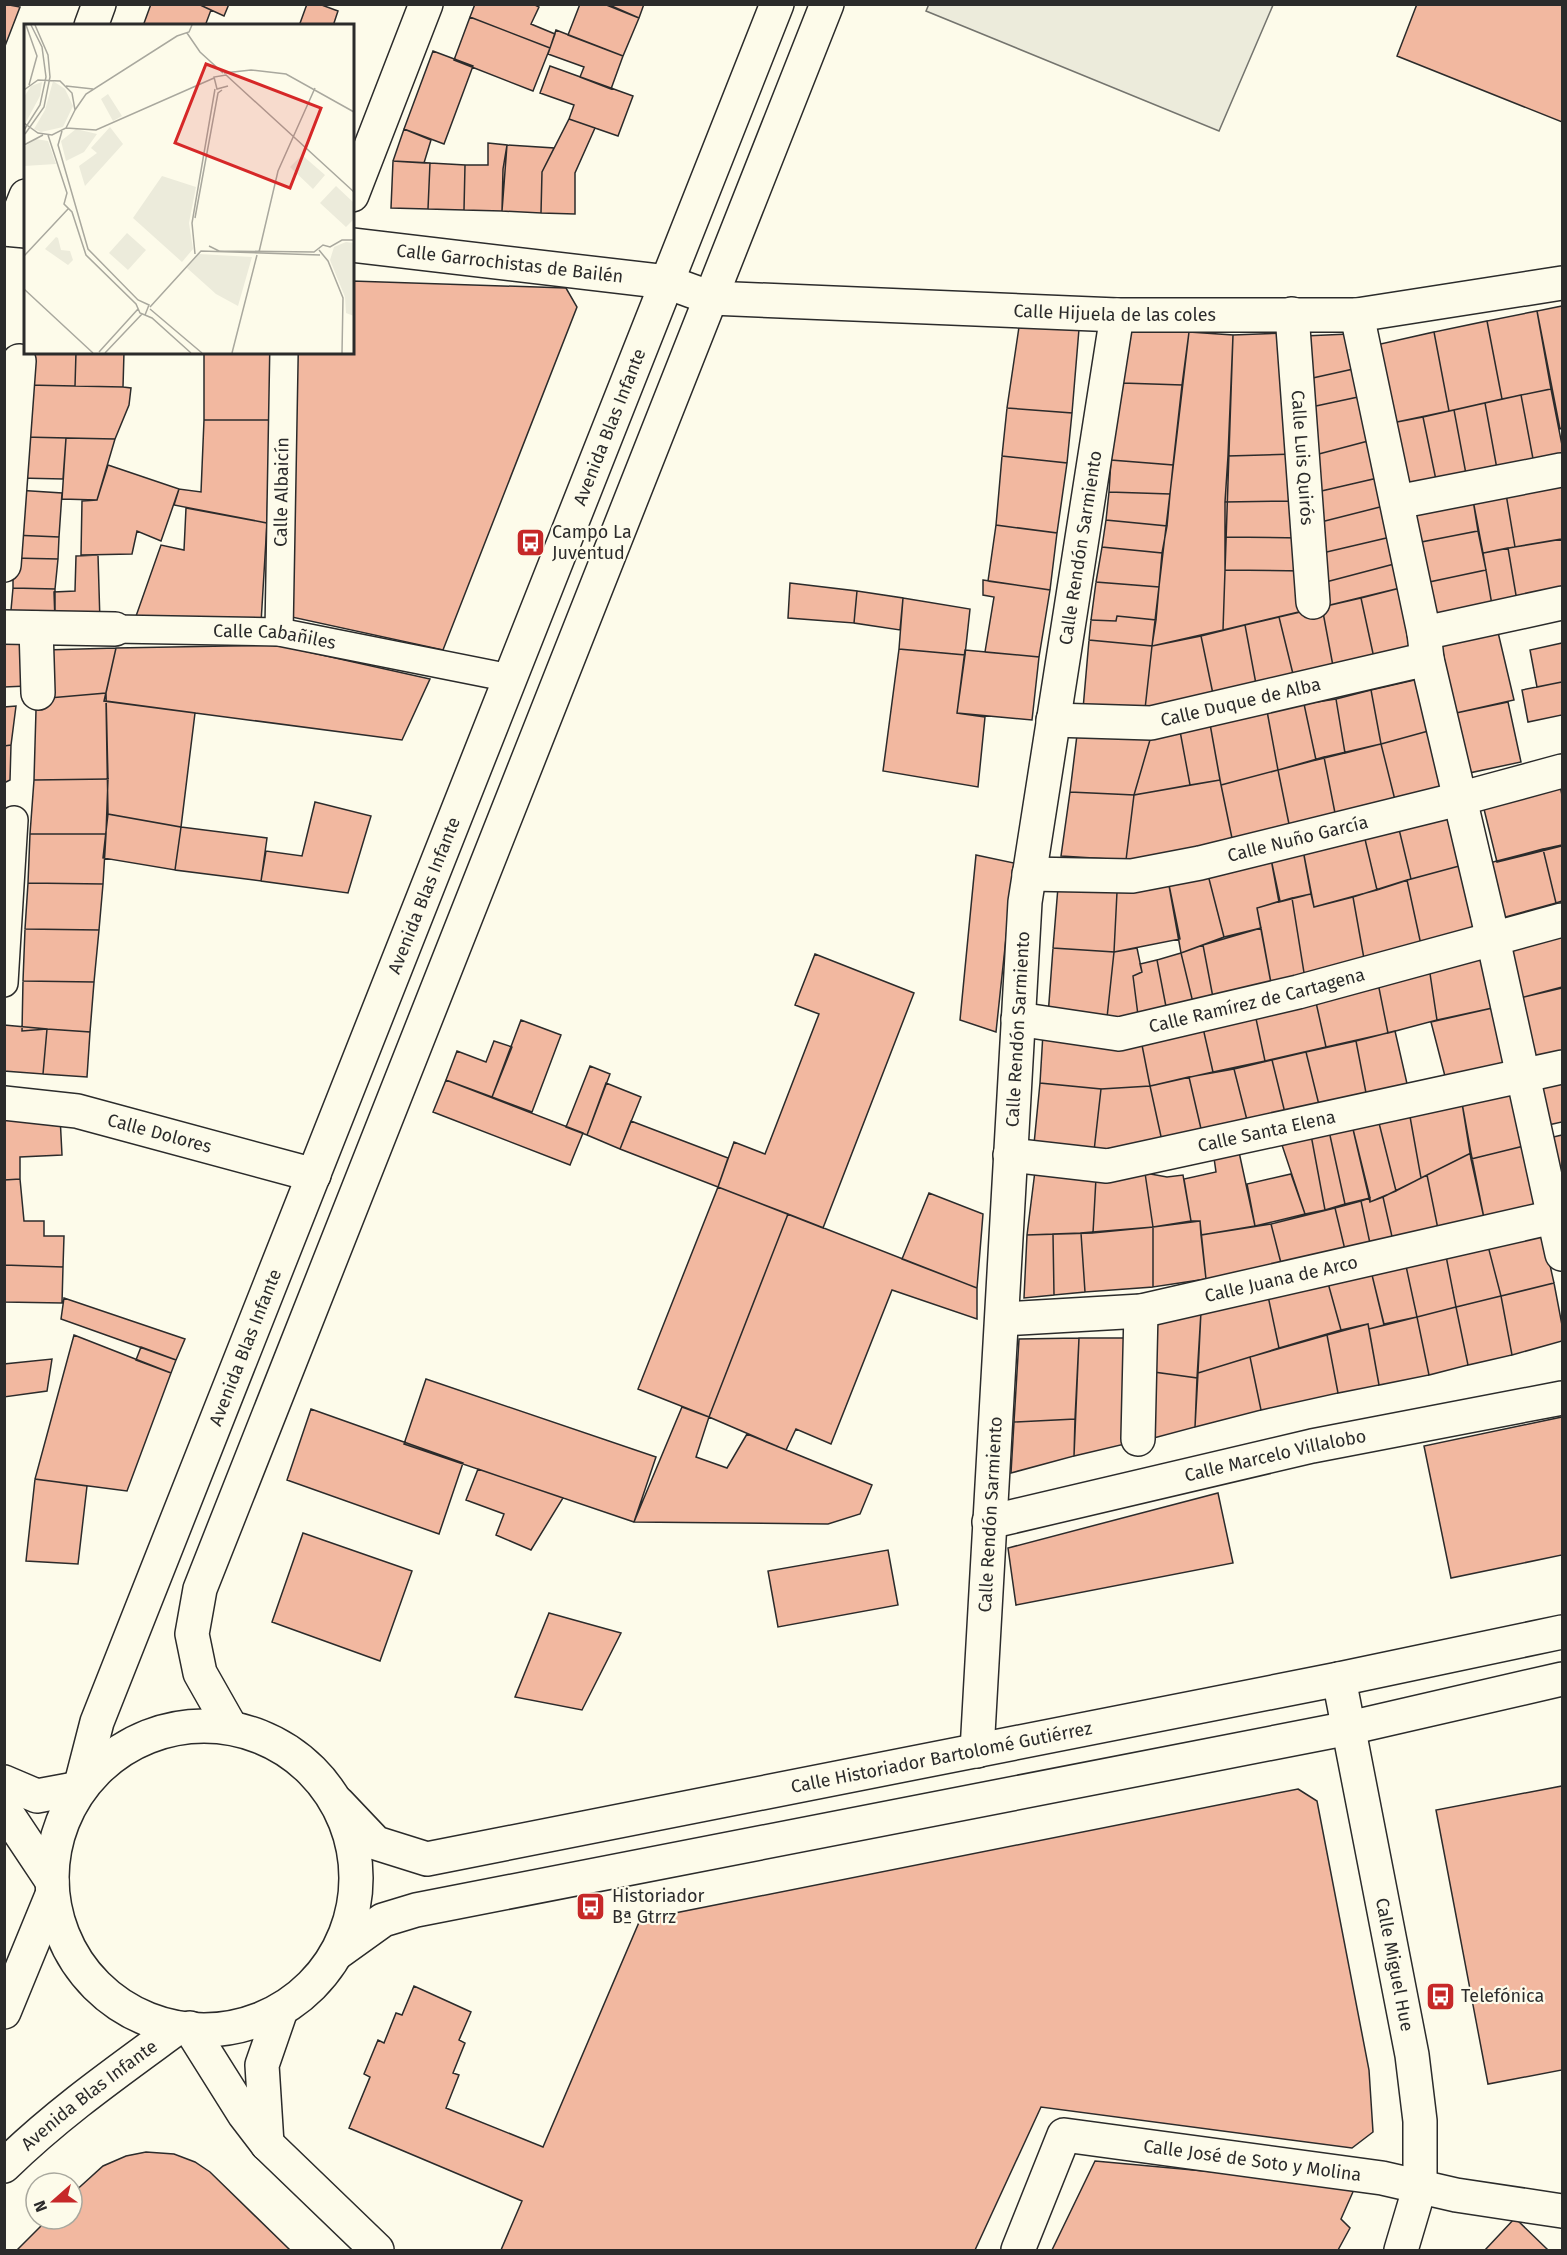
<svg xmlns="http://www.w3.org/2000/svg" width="1567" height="2255" font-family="'Fira Sans',sans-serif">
<rect width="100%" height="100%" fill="#fdfbea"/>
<path fill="#ecebdb" stroke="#74746e" stroke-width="1.5" d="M929,4H1273V5L1219,131L926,11Z"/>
<path fill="#f2b8a0" stroke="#2b2b2b" stroke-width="1.5" d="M4,4L20,7L5,46H4Z
M151,4H198L211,10L205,26H143Z
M198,4H229L224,16Z
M307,4H319L338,11L333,26H299Z
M475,4H533L539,7L531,24L555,34L550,48L470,17Z
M580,4H604L639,18L623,56L568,35Z
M607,4H644L639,18Z
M1417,4H1562V122L1397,56Z
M470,17L550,48L533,91L454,60Z
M556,30L623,56L611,89L580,77L584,67L548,54Z
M433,51L473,66L444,144L404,129Z
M550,66L633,96L618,136L569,119L574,105L540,93Z
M569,119L595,128L575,173V214L541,213L542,172Z
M404,129L431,140L424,163L393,161Z
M488,143L507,145L502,211L464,210L465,165H488Z
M507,145L554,148L542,172L541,213L502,211L503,169Z
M393,161L430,163L428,209L391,208Z
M430,163L465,165L464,210L428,209Z
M352,281L566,288L577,307L443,650L287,616L297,352H352Z
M1562,306V428L1560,429L1537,311Z
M1537,311L1551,389L1502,399L1487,321Z
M1487,321L1502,399L1449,411L1434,332Z
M1019,327L1079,329L1072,413L1007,408Z
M1129,331L1189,332L1182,385L1122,383Z
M1189,332L1233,335L1223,630L1152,646Z
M1434,332L1449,411L1392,423L1376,345Z
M1285,333L1294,454L1228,456L1233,335Z
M1349,334L1358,368L1308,379L1304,336Z
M28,352H76L75,386L27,385Z
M76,352H124L123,387L75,386Z
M204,352H270V420H204Z
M1358,368L1363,396L1311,407L1308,379Z
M1122,383L1182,385L1173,465L1111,460Z
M27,385L123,387L131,388L129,405L115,439L23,437Z
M1551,389L1562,445V458L1534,464L1521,395Z
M1521,395L1534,464L1497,469L1485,403Z
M1363,396L1372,440L1315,455L1311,407Z
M1485,403L1497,469L1466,474L1454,410Z
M1007,408L1072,413L1067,463L1002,456Z
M1454,410L1466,474L1436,480L1423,417Z
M1423,417L1436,480L1406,486L1392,423Z
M204,420H270L267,523L174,505L179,489L201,492Z
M23,437L66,438L63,479L19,478Z
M66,438L115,439L97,500L62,499Z
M1372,440L1382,477L1317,492L1315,455Z
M1294,454L1296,501L1225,502L1228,456Z
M1002,456L1067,463L1057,533L996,525Z
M1111,460L1173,465L1170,494L1109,492Z
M108,465L179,489L161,541L137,531L132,554L81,555L82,501L97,500Z
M1382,477L1388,505L1317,523V492Z
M1562,483V539L1515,547L1506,494Z
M16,490L62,493L59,537L13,535Z
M1109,492L1170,494L1167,526L1106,520Z
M1506,494L1515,547L1483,553L1473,500Z
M1473,500L1478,531L1421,542L1415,511Z
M1296,501L1301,538L1225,537V502Z
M1388,505L1395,536L1318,554L1317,523Z
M186,508L267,523L261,623L135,619L161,545L184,550Z
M1106,520L1167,526L1162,553L1102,547Z
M996,525L1057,533L1050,590L988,581Z
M1478,531L1486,570L1429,582L1421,542Z
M13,535L59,537L58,559L13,558Z
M1395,536L1398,563L1322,583L1318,554Z
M1225,537L1301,538L1304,571L1225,570Z
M1562,539V593L1517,601L1508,548Z
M1102,547L1162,553L1159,587L1096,582Z
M1508,548L1517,601L1492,605L1483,553Z
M98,555L100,622L55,621L54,592L75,591L76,556Z
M13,558L58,559L55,589L13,588Z
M1398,563L1404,587L1326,606L1322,583Z
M1225,570L1304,571L1307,610L1223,630Z
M1486,570L1492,605L1437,617L1429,582Z
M983,580L1050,590L1039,657L985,652L994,597L983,595Z
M1096,582L1159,587L1156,620L1117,616L1116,621L1091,620Z
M790,583L857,591L854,623L788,618Z
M1404,587L1417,649L1374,658L1361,598Z
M13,588L55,589V621H10Z
M857,591L903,598L900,630L854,623Z
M903,598L970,609L965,655L899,649Z
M1361,598L1374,658L1333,666L1322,607Z
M1322,607L1333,666L1293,674L1279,617Z
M1117,616L1156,620L1152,646L1089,640L1091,620L1116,621Z
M1279,617L1293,674L1256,684L1245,625Z
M1245,625L1256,684L1213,694L1201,636Z
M1497,628L1514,700L1456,713L1440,640Z
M1201,636L1213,694L1145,709L1152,646Z
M1089,640L1152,646L1145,709H1083Z
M24,643L27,686L4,687V644Z
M1562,643V682L1537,687L1530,650Z
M277,645L430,679L402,740L104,701L116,648Z
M116,648L106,693L49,698L45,650Z
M899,649L965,655L957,713L985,717L978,787L883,771Z
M965,650L1039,657L1032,720L957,713Z
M1423,678L1432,730L1381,744L1371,690Z
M1562,682V715L1528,722L1522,690Z
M1371,690L1381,744L1345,753L1336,699Z
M106,693L108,779L34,780L36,710L49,698Z
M1336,699L1345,753L1316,760L1304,704Z
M106,701L195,713L181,827L108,814Z
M1508,702L1521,762L1469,773L1456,713Z
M1304,704L1316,760L1278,770L1267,711Z
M16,706L11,745L4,746V707Z
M1267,711L1278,770L1221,785L1210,724Z
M1210,724L1220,780L1190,785L1180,731Z
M1432,730L1445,791L1396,804L1381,744Z
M1180,731L1190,785L1134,795L1152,733Z
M1152,733L1134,795L1070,792L1077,735Z
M1381,744L1396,804L1336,818L1324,757Z
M11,745L10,780L4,783V746Z
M1324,757L1336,818L1290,829L1278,770Z
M1278,770L1290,829L1233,843L1221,785Z
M108,779L106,834H30L34,780Z
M1220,780L1233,843L1126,860L1134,795Z
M1559,781L1562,795V846L1497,862L1482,801Z
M1070,792L1134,795L1126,860L1061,856Z
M315,802L371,816L348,893L261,881L266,851L302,856Z
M1450,810L1463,865L1411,879L1398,825Z
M108,814L181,827L175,870L103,858Z
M1398,825L1411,879L1377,890L1364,835Z
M181,827L267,838L261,881L175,870Z
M30,834H106L103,884L28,883Z
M1364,835L1377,890L1314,907L1303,850Z
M1562,845V901L1556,903L1543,849Z
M1543,849L1556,903L1502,918L1489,863Z
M1303,850L1311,894L1279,902L1271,859Z
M976,855L1014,863L996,1032L960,1020Z
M1271,859L1280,901L1257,908L1261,928L1224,937L1207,871Z
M1463,865L1481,939L1423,954L1407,880Z
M1207,871L1224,937L1181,953L1168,880Z
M1168,880L1180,939L1114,952L1117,892Z
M1407,880L1423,954L1366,970L1353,897Z
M28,883L103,884L99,930L25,929Z
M1058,887L1117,892L1114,952L1053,948Z
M1311,894L1314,907L1353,897L1366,970L1306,985L1292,898Z
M1292,898L1306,985L1273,994L1257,908Z
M1261,928L1273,994L1215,1008L1203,945Z
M25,929L99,930L94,982L23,981Z
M1562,934V987L1520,998L1508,946Z
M1203,945L1215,1008L1195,1011L1181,953Z
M1053,948L1114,952L1106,1027L1048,1016Z
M1137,948L1142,972L1133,976L1139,1023L1106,1027L1114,952Z
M1484,951L1497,1007L1437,1020L1429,967Z
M1181,953L1195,1011L1168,1017L1157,960Z
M815,954L914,993L823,1228L718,1187L734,1142L765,1154L819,1014L795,1005Z
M1157,960L1168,1017L1139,1023L1133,976L1142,972L1140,964Z
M1429,967L1437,1020L1388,1033L1378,983Z
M23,981L94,982L90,1032L47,1029L22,1031Z
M1378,983L1388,1033L1326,1047L1315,998Z
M1562,988V1053L1534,1060L1520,998Z
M1315,998L1326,1047L1265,1061L1255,1014Z
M1497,1007L1511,1069L1447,1084L1431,1022Z
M1255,1014L1265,1061L1213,1072L1203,1028Z
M521,1020L561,1035L532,1112L492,1097Z
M4,1025L47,1029L43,1074L4,1071Z
M1203,1028L1213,1072L1150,1086L1141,1040Z
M47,1029L90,1032L87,1077L43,1074Z
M1395,1031L1408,1088L1367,1098L1356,1041Z
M1043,1033L1141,1040L1150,1086L1101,1089L1040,1083Z
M494,1041L512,1047L492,1097L446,1080L457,1051L486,1062Z
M1356,1041L1367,1098L1320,1109L1306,1052Z
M1306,1052L1320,1109L1286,1117L1272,1060Z
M1272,1060L1286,1117L1248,1124L1234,1069Z
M590,1066L610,1074L587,1135L566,1127Z
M1234,1069L1248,1124L1202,1133L1189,1077Z
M1189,1077L1202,1133L1162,1141L1150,1086Z
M1562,1079V1122L1548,1125L1539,1084Z
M446,1080L583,1133L570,1165L433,1112Z
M606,1083L641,1097L620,1149L587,1135Z
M1040,1083L1101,1089L1094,1151L1034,1144Z
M1150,1086L1162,1141L1103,1154L1094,1151L1101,1089Z
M1511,1091L1524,1146L1471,1159L1462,1103Z
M1462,1103L1471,1153L1421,1178L1409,1111Z
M1409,1111L1421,1178L1396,1191L1378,1119Z
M60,1116L62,1155L20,1157V1179L4,1180V1118Z
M1378,1119L1396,1191L1370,1202L1352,1125Z
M631,1121L728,1158L718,1187L620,1149Z
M1352,1125L1370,1198L1345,1204L1329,1131Z
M1329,1131L1345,1204L1325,1210L1311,1135Z
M1311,1135L1325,1210L1305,1214L1282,1145Z
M1562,1135V1197L1549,1138Z
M1524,1146L1540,1207L1484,1218L1471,1159Z
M1239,1152L1255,1226L1201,1235L1200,1221H1191L1184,1179L1216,1172L1214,1158Z
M1471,1153L1484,1218L1438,1229L1427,1175Z
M1035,1171L1096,1178L1093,1233L1027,1235Z
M1145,1173L1153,1227L1093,1233L1096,1178Z
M1145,1173L1167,1177L1183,1175L1191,1221L1153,1227Z
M1291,1174L1305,1214L1255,1226L1247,1184Z
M1427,1175L1438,1229L1393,1241L1383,1197Z
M20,1179L24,1221H44V1236H64L63,1267L4,1265V1180Z
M718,1187L788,1214L709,1417L638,1389Z
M929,1193L983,1214L977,1288L902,1259Z
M1383,1197L1393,1241L1371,1248L1361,1201L1370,1198V1202Z
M1361,1201L1371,1248L1346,1254L1335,1208Z
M1335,1208L1346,1254L1282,1267L1271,1224Z
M788,1214L977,1288V1319L892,1290L831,1444L796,1429L786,1450L709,1417Z
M1200,1221L1206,1279L1153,1287V1227Z
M1271,1224L1282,1267L1206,1279L1201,1235Z
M1153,1227V1287L1085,1292L1081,1233Z
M1081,1233L1085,1292L1054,1295L1053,1234Z
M1053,1234L1054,1295L1024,1298L1027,1235Z
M1543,1234L1554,1283L1501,1296L1488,1246Z
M1488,1246L1501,1296L1456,1307L1446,1256Z
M1446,1256L1456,1307L1417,1317L1406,1266Z
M4,1265L63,1267L62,1303L4,1302Z
M1406,1266L1417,1317L1384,1324L1372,1275Z
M1372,1275L1384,1325L1369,1329L1368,1324L1341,1330L1328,1283Z
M1328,1283L1341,1330L1279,1348L1268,1296Z
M1554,1283L1562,1325V1341L1512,1355L1501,1296Z
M1268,1296L1279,1348L1198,1373L1201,1311Z
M1501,1296L1512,1355L1468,1365L1456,1307Z
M64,1298L185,1339L176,1360L61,1319Z
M1456,1307L1468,1365L1429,1375L1417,1317Z
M1201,1311L1197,1378L1154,1372L1156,1320Z
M1417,1317L1429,1375L1379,1385L1369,1329Z
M1368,1324L1379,1385L1338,1393L1327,1335Z
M74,1335L171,1373L127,1491L35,1479Z
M1327,1335L1338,1393L1261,1410L1250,1357Z
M1079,1338L1075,1419L1014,1422L1019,1339Z
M1079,1338H1130L1125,1444L1074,1456Z
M141,1347L176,1360L171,1373L136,1360Z
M1250,1357L1261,1410L1195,1427L1198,1373Z
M52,1359L47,1391L4,1397V1364Z
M1154,1372L1197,1378L1195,1427L1150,1439Z
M426,1379L656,1457L634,1522L404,1444Z
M682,1407L709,1417L696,1457L727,1468L747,1434L872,1485L860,1514L828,1524L634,1522Z
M311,1409L463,1463L439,1534L287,1480Z
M1562,1417V1555L1451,1578L1424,1446Z
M1075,1419L1074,1456L1011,1473L1014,1422Z
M478,1469L563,1498L531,1550L496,1535L504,1514L466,1500Z
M35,1479L87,1486L78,1564L26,1561Z
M1218,1493L1233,1563L1016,1605L1008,1548Z
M303,1533L412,1571L380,1661L272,1622Z
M888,1550L898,1605L778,1627L768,1571Z
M549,1613L621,1633L582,1710L515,1697Z
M1562,1786V2070L1488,2084L1436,1810Z
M1298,1789L1317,1801L1369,2070L1373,2132L1352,2148L1041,2107L975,2250H501L522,2201L349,2128L370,2077L364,2074L378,2040L384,2043L396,2013L402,2015L414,1986L471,2012L459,2040L465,2043L453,2073L459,2075L446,2108L543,2147L640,1920Z
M146,2152L174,2154L195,2162L210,2172L290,2250H17L48,2219H72V2194L103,2166L126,2156Z
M1095,2161L1356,2185L1341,2219L1350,2228L1338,2250H1052Z
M1515,2218L1548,2250H1485Z"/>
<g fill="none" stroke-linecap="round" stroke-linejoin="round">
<defs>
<g id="pedestrian">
<path id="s1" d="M115,629L279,632L510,678"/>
<path id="s2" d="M279,632L284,352"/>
<path d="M4,983L14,820"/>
</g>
<g id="minor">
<path d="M91,26L99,4"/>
<path d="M352,195L426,4"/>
<path d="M13,229L26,196"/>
<path id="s3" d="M1292,314L1313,602"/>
<path d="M1357,315L1424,633L1427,659L1493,939L1562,1254"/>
<path d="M1397,502L1561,470"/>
<path d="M4,565L19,361"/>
<path d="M4,627L115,629"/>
<path d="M36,628L38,693"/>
<path d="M1424,633L1562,603"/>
<path id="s4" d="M1053,720L1151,723L1427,659"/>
<path id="s5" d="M1029,874L1132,876L1200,863L1459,799L1562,771"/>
<path id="s6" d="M1018,1019L1119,1034L1298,992L1562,920"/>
<path id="s7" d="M4,1103L77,1111L314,1175"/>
<path id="s8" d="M1010,1155L1107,1166L1562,1067"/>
<path id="s9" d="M1003,1319L1141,1311L1562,1215"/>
<path d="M1138,1439L1141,1311"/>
<path id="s10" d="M989,1522L1312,1446L1562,1398"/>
<path id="s11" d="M1339,1679L1412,2055L1420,2121V2186L1401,2250"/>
<path id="s12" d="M977,1751L1025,902L1117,315"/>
<path id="s13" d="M1018,2250L1064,2135L1382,2178L1456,2195L1562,2211"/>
</g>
<g id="tertiary">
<path d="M4,229L26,231"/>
<path id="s14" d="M352,245L667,282L711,298L1117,315H1357L1562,283"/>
<path d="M4,1782L37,1796L80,1788"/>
<path id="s15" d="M338,1803L376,1843L427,1859L1339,1679L1562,1632"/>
<path d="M4,1809L52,1881"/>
<path d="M337,1953L383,1920L416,1910L1349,1728L1562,1679"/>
<path d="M190,2028L244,2114L267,2144L377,2250"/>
<path d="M267,2144L262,2065L281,2010"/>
</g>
<g id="primary">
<path d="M230,1726L200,1673L192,1634L200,1589L827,4"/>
<circle cx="204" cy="1878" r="152"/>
<path id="s16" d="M80,1788L97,1722L777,4"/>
<path d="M4,2012L52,1895"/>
<path id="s17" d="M4,2166C57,2114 117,2072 177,2028"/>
</g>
</defs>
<use href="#pedestrian" stroke="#2b2b2b" stroke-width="30"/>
<use href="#minor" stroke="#2b2b2b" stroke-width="36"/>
<use href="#tertiary" stroke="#2b2b2b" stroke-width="36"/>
<use href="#primary" stroke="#2b2b2b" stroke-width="36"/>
<use href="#pedestrian" stroke="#fdfbea" stroke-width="27"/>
<use href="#minor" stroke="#fdfbea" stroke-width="33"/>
<use href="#tertiary" stroke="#fdfbea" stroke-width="33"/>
<use href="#primary" stroke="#fdfbea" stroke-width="33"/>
</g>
<defs>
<symbol id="bus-square" viewBox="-11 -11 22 22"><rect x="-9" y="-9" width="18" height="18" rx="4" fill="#c62828" stroke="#fdfbea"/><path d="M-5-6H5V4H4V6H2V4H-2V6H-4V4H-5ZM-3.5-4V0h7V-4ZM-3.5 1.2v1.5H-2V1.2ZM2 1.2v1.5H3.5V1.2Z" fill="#fff"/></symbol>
</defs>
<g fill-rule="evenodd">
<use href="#bus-square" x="514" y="526" width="33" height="33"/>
<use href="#bus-square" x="574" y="1890" width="33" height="33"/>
<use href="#bus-square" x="1424" y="1980" width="33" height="33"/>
</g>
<g text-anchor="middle" stroke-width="4.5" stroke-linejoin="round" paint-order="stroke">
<g font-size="18" fill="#2b2b2b" stroke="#fdfbea">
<text dy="6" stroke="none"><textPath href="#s14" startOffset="159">Calle Garrochistas de Bailén</textPath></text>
<text dy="6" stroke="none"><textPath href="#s14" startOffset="768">Calle Hijuela de las coles</textPath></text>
<text dy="6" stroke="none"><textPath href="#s16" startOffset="1461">Avenida Blas Infante</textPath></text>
<text dy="6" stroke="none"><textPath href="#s3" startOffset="144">Calle Luis Quirós</textPath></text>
<text dy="6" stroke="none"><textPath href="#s2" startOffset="140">Calle Albaicín</textPath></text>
<text dy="6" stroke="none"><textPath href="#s12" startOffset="1209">Calle Rendón Sarmiento</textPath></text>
<text dy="6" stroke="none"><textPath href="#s1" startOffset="160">Calle Cabañiles</textPath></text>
<text dy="6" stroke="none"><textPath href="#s4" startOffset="190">Calle Duque de Alba</textPath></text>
<text dy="6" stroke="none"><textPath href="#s5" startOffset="273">Calle Nuño García</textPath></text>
<text dy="6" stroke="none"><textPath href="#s16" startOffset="957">Avenida Blas Infante</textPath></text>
<text dy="6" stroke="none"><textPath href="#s6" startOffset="244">Calle Ramírez de Cartagena</textPath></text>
<text dy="6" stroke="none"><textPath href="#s12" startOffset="723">Calle Rendón Sarmiento</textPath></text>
<text dy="6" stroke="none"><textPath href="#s8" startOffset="261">Calle Santa Elena</textPath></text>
<text dy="6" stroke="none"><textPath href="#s7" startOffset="159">Calle Dolores</textPath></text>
<text dy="6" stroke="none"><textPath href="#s9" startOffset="282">Calle Juana de Arco</textPath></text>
<text dy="6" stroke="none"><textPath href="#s16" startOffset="471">Avenida Blas Infante</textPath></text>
<text dy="6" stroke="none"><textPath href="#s10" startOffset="294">Calle Marcelo Villalobo</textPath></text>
<text dy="6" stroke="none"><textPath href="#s12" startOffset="237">Calle Rendón Sarmiento</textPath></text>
<text dy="6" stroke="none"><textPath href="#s15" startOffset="633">Calle Historiador Bartolomé Gutiérrez</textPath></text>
<text dy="6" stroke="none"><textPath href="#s11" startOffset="291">Calle Miguel Hue</textPath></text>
<text dy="6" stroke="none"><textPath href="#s17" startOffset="111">Avenida Blas Infante</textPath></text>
<text dy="6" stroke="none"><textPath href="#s13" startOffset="314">Calle José de Soto y Molina</textPath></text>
</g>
<g font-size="18" fill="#2b2b2b" stroke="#fdfbea" text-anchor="start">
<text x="552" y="538">Campo La<tspan x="552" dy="21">Juventud</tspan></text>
<text x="612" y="1902">Historiador<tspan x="612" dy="21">Bª Gtrrz</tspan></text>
<text x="1461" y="2002">Telefónica</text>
</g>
</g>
<g transform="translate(24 24)">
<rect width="330" height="330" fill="#fdfbea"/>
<path d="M29,57L41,65L49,82L39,103L17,108L10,105L21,86ZM18,58L16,72L2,98L0,73L7,62ZM84,70L98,92L89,97L77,75ZM86,103L99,120L61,162L55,142L73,129L67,124ZM52,105L73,110L60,128L42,137L37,117ZM12,115L24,117L32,140L0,142V123ZM278,131L301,151L289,165L266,143ZM138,152L172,163L165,199L169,225L158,238L109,194ZM312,162L330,179V195L322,203L296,179ZM103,209L122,226L104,246L85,229ZM32,213L34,214L37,226L46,227L49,236L44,241L21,225ZM322,218L330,219V292L322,289L321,273L306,236L310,223ZM175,230L228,233L214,282L192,270L163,244Z" fill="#ecebdb"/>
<path fill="none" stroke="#a9a89e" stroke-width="1.5" d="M2,1L13,32L5,61M163,9L176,28L199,49M200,49L227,46L262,50L330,88M42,62L69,65M204,62L193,65L190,53L202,51L330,168M0,66L14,56L36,57L48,69L51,86L42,104L28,111L14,109L0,99M51,86L62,70L153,12L165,8L168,1M42,104L72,106L190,54M0,106L16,81L22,53L18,23L7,1M38,107L34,121L64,225L114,276L125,281L121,291M1,110L20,83L26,53L24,31L11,1M24,111L43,169L40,180L48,188L62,231L112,280L116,289L128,294L167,329M0,121L19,111M171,194L194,69L198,66M185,222L195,227L290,228L299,221L306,223L318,216H330M295,226L304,237L319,274L318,329M235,228L254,147L291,64M171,230L168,199L191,65M0,232L44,185M0,265L69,329M126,283L177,227L296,231M126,285L178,329M75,328L114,285M81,329L118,290M208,329L233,231"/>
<path fill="#d62828" fill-opacity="0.15" stroke="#d62828" stroke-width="3" d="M182,40L297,84L266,164L151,119Z"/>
<rect width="330" height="330" fill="none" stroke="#2b2b2b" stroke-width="3"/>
</g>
<rect width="1567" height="2255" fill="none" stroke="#2b2b2b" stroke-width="12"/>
<g transform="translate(54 2201) rotate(249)"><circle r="28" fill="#fdfbea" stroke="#a9a89e" stroke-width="1.5"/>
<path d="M0-4.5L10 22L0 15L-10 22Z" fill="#c62828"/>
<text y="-9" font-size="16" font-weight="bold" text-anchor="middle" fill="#2b2b2b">N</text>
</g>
</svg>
